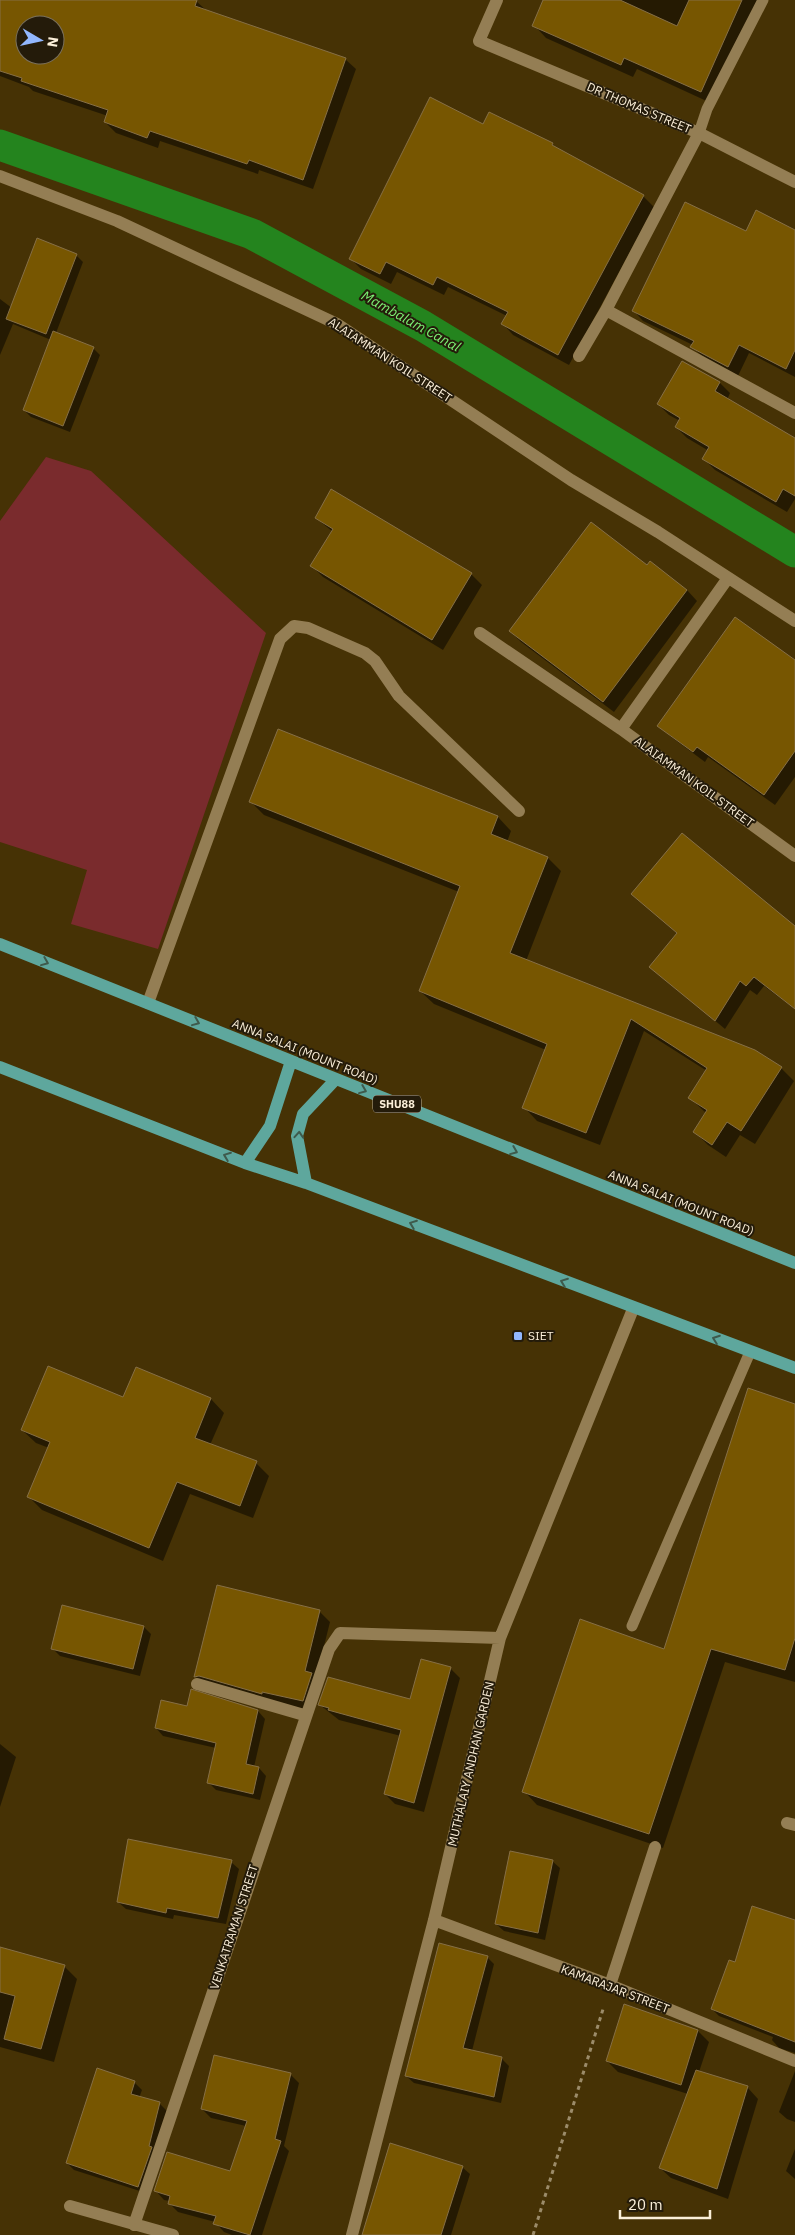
<svg xmlns="http://www.w3.org/2000/svg" width="795" height="2235" font-family="'IBM Plex Sans',sans-serif">
<rect width="100%" height="100%" fill="#463205"/>
<path fill="#7a2b2d" d="M46,457L91,471L266,633L158,949L71,924L87,870L0,842V521Z"/>
<path fill="#0007" fill-rule="evenodd" d="M0,0H195L207,11L345,59L356,69L313,189L259,170L258,174L160,141L158,148L116,133L105,122L108,116L33,91L29,87L0,76ZM25,25H55V55H25Z
M545,0H759L713,104L637,69L633,77L546,38L534,25Z
M484,126L552,144L558,150L643,196L654,207L569,365L513,335L503,324L507,316L448,287L444,295L397,272L391,284L361,269L350,258Z
M795,232V377L749,353L738,376L702,356L692,346L693,345L643,321L634,311L746,233Z
M76,255L83,262L56,333L93,348L100,355L70,432L31,417L24,410L51,340L13,324L0,355V299L12,308Z
M720,383L730,393L727,400L795,440V499L787,512L715,470L704,459L709,451L687,438L676,427L680,421L669,415L658,404Z
M316,518L471,574L482,585L443,650L323,577L312,566L333,532Z
M647,567L687,590L697,601L614,712L521,642L510,631Z
M795,662V777L775,805L708,757L705,762L670,736L659,725Z
M251,802L498,817L511,831L507,842L548,858L561,871L526,961L781,1068L794,1081L755,1144L740,1135L726,1157L708,1145L695,1132L707,1114L690,1098L707,1071L644,1031L600,1145L537,1121L524,1107L546,1050L434,1004L420,991L459,892L264,815Z
M632,894L795,927V1009L764,986L757,995L750,990L725,1029L651,967L678,934Z
M136,1368L211,1399L224,1413L210,1445L256,1463L269,1476L253,1518L190,1494L163,1561L42,1510L29,1497L49,1448L36,1443L22,1430L124,1399Z
M795,1405V1682L725,1662L663,1848L537,1805L524,1791L665,1650Z
M319,1611L330,1622L316,1678L314,1712L206,1687L195,1676Z
M144,1627L151,1634L140,1676L60,1656L52,1648Z
M450,1668L460,1678L424,1812L395,1804L385,1794L401,1736L339,1720L320,1705L410,1701Z
M187,1708L258,1711L265,1719L254,1767L259,1768L266,1776L260,1800L216,1790L208,1782L216,1748L163,1736L156,1728Z
M0,1744L16,1757L0,1807Z
M552,1861L560,1868L545,1940L504,1931L496,1924Z
M231,1862L239,1869L226,1924L174,1915L173,1919L126,1909L118,1902Z
M0,1948L64,1966L77,1979L54,2062L0,2047Z
M487,1957L494,1964L472,2051L502,2059L509,2066L501,2103L414,2083L406,2076Z
M795,1990V2053L779,2048L772,2040L773,2037L719,2016L712,2009Z
M698,2031L709,2042L699,2072L748,2088L758,2099L728,2199L671,2178L660,2168L688,2094L618,2072L607,2061Z
M795,2071V2122L787,2119L779,2112Z
M290,2074L299,2083L284,2146L289,2151L262,2235H232L224,2232L215,2222L178,2212L169,2203L170,2201L164,2200L156,2191L231,2172L246,2126L211,2118L202,2109Z
M134,2082L142,2090L139,2098L159,2103L167,2111L146,2193L74,2170L67,2163Z
M795,2149V2179L786,2171Z
M462,2167L470,2174L451,2235H363Z"/>
<g fill="none" stroke-linecap="round" stroke-linejoin="round">
<path stroke="#24841e" stroke-width="31" d="M0,145L252,234L423,326L795,552"/>
</g>
<path fill="#775601" stroke="#866f46" fill-rule="evenodd" d="M0,0H197L195,6L346,58L303,180L249,160L247,164L150,131L147,138L104,122L108,110L21,81L22,78L0,71ZM25,25H55V55H25Z
M543,0H620L677,26L689,0H742L701,92L624,58L621,65L532,26Z
M430,97L483,124L489,112L553,143L552,145L644,195L558,355L501,324L508,312L437,277L433,285L386,262L380,274L349,259Z
M685,202L746,231L756,210L795,230V350L786,369L739,345L728,367L690,347L694,341L632,311Z
M37,238L77,254L46,334L6,319Z
M53,331L94,347L63,426L23,410Z
M682,361L720,382L715,391L795,438V496L783,489L776,502L702,459L709,447L675,427L680,418L657,404Z
M331,489L472,573L432,640L310,566L333,529L315,518Z
M591,522L647,565L650,561L687,590L603,702L509,631Z
M735,617L795,660V751L764,795L697,747L693,752L657,726Z
M278,729L498,816L491,834L548,857L510,953L755,1050L782,1067L741,1131L727,1122L712,1145L693,1132L707,1110L688,1098L707,1068L631,1019L586,1133L522,1108L547,1044L419,991L460,886L249,802Z
M682,833L795,926V1009L754,977L746,986L740,981L715,1021L649,967L677,933L631,894Z
M48,1366L123,1397L136,1367L211,1398L195,1438L257,1461L240,1506L177,1482L149,1548L27,1497L50,1442L21,1430Z
M748,1388L795,1404V1638L785,1670L711,1649L649,1834L522,1792L580,1619L664,1649Z
M217,1585L320,1610L305,1671L312,1673L303,1701L262,1692V1694L199,1676L194,1677Z
M62,1605L144,1626L133,1669L51,1649Z
M421,1659L451,1667L414,1803L384,1794L401,1730L328,1710L329,1708L318,1705L328,1677L410,1699Z
M191,1689L258,1710L246,1764L259,1767L253,1794L207,1783L216,1743L155,1728L161,1700L187,1706Z
M128,1839L232,1860L218,1918L167,1908L166,1913L117,1902Z
M510,1851L553,1860L538,1933L495,1924Z
M752,1906L795,1920V2042L711,2009L729,1960L735,1962Z
M439,1943L488,1956L463,2048L502,2057L494,2097L405,2076Z
M0,1947L65,1965L41,2049L4,2039L15,1996L0,1992Z
M624,2004L698,2030L681,2085L606,2061Z
M214,2055L291,2073L275,2139L281,2141L250,2235L213,2224L216,2216L168,2204L170,2196L154,2191L167,2152L230,2171L247,2121L201,2109Z
M97,2068L135,2081L131,2094L160,2102L149,2146L152,2147L138,2187L66,2163Z
M696,2070L748,2086L717,2189L659,2168Z
M390,2143L463,2166L441,2235H362Z"/>
<g fill="none" stroke-linecap="round" stroke-linejoin="round">
<path stroke="#9c8c6a" stroke-width="3" stroke-dasharray="4 4" stroke-linecap="butt" d="M533,2235L604,2006"/>
<path stroke="#947e54" stroke-width="11" d="M699,133L707,109L763,0
M632,1626L750,1352"/>
<path stroke="#947e54" stroke-width="12" d="M497,0L479,41L699,133L795,182
M0,176L117,221L337,324L571,480L658,532L795,621
M606,310L795,413
M579,356L606,310L699,133
M728,578L621,729L795,856
M480,633L621,729
M148,1003L280,639L294,626L308,628L365,653L375,661L399,696L519,811
M197,1684L304,1715
M787,1823L795,1825
M434,1920L610,1985L795,2061
M610,1985L655,1847
M70,2206L173,2235
M134,2225L329,1649L340,1633L500,1638
M352,2235L434,1920L500,1638L633,1309"/>
<path stroke="#5ea79d" stroke-width="12" d="M0,944L795,1263
M0,1067L245,1163L306,1183L795,1368
M245,1163L270,1126L291,1061
M306,1183L297,1136L303,1114L336,1079"/>
</g>
<defs><path id="oneway-chevron" d="M-2-3.5L2.5 0L-2 3.5" fill="none" stroke-width="1.6" stroke-linecap="round" stroke-linejoin="round" transform="scale(1.25)"/></defs>
<g stroke="#3e5a4c">
<use href="#oneway-chevron" transform="translate(45 962) rotate(22)"/>
<use href="#oneway-chevron" transform="translate(196 1022) rotate(22)"/>
<use href="#oneway-chevron" transform="translate(363 1090) rotate(22)"/>
<use href="#oneway-chevron" transform="translate(299 1135) rotate(-86)"/>
<use href="#oneway-chevron" transform="translate(514 1151) rotate(22)"/>
<use href="#oneway-chevron" transform="translate(227 1156) rotate(-159)"/>
<use href="#oneway-chevron" transform="translate(413 1224) rotate(-159)"/>
<use href="#oneway-chevron" transform="translate(564 1282) rotate(-159)"/>
<use href="#oneway-chevron" transform="translate(716 1339) rotate(-160)"/>
</g>
<rect fill="#92b7fd" stroke="#241b0a" stroke-width="2" x="513" y="1331" width="10" height="10" rx="2.5"/>
<g text-anchor="middle" stroke-width="4" stroke-linejoin="round" paint-order="stroke">
<rect fill="#241b0a" stroke="#baaf9b" stroke-width="1" x="373" y="1095.5" width="48" height="17" rx="4"/>
<g font-size="11" font-weight="bold" fill="#fbefd9">
<text x="397" y="1108">SHU88</text>
</g>
<g font-size="12" fill="#fbefd9" stroke="#241b0a">
<text transform="translate(639 108) rotate(23)" y="4">DR THOMAS STREET</text>
<text transform="translate(390 360) rotate(33)" y="4">ALAIAMMAN KOIL STREET</text>
<text transform="translate(694 782) rotate(36)" y="4">ALAIAMMAN KOIL STREET</text>
<text transform="translate(305 1052) rotate(22)" y="4">ANNA SALAI (MOUNT ROAD)</text>
<text transform="translate(681 1203) rotate(22)" y="4">ANNA SALAI (MOUNT ROAD)</text>
<text transform="translate(471 1764) rotate(-77)" y="4">MUTHALAIY ANDHAN GARDEN</text>
<text transform="translate(234 1927) rotate(-72)" y="4">VENKATRAMAN STREET</text>
<text transform="translate(615 1989) rotate(21)" y="4">KAMARAJAR STREET</text>
</g>
<g font-size="12" fill="#fbefd9" stroke="#241b0a" text-anchor="start">
<text x="528" y="1340">SIET</text>
</g>
<g font-size="14" font-style="italic" fill="#7cee73" stroke="#241b0a">
<text transform="translate(411 321) rotate(29)" y="5">Mambalam Canal</text>
</g>
</g>
<g transform="translate(40 40) rotate(99)"><circle r="24" fill="#241b0a" stroke="#7a705d"/>
<path d="M0-4L9 19L0 12L-9 19Z" fill="#92b7fd"/>
<text y="-8" font-size="14" font-weight="bold" text-anchor="middle" fill="#fbefd9">N</text>
</g>
<path d="M620 2210v8h90v-8" fill="none" stroke="#fbefd9" stroke-width="2.5"/>
<text x="628" y="2210" font-size="15" fill="#fbefd9" stroke="#241b0a" stroke-width="4" paint-order="stroke">20 m</text>
</svg>
